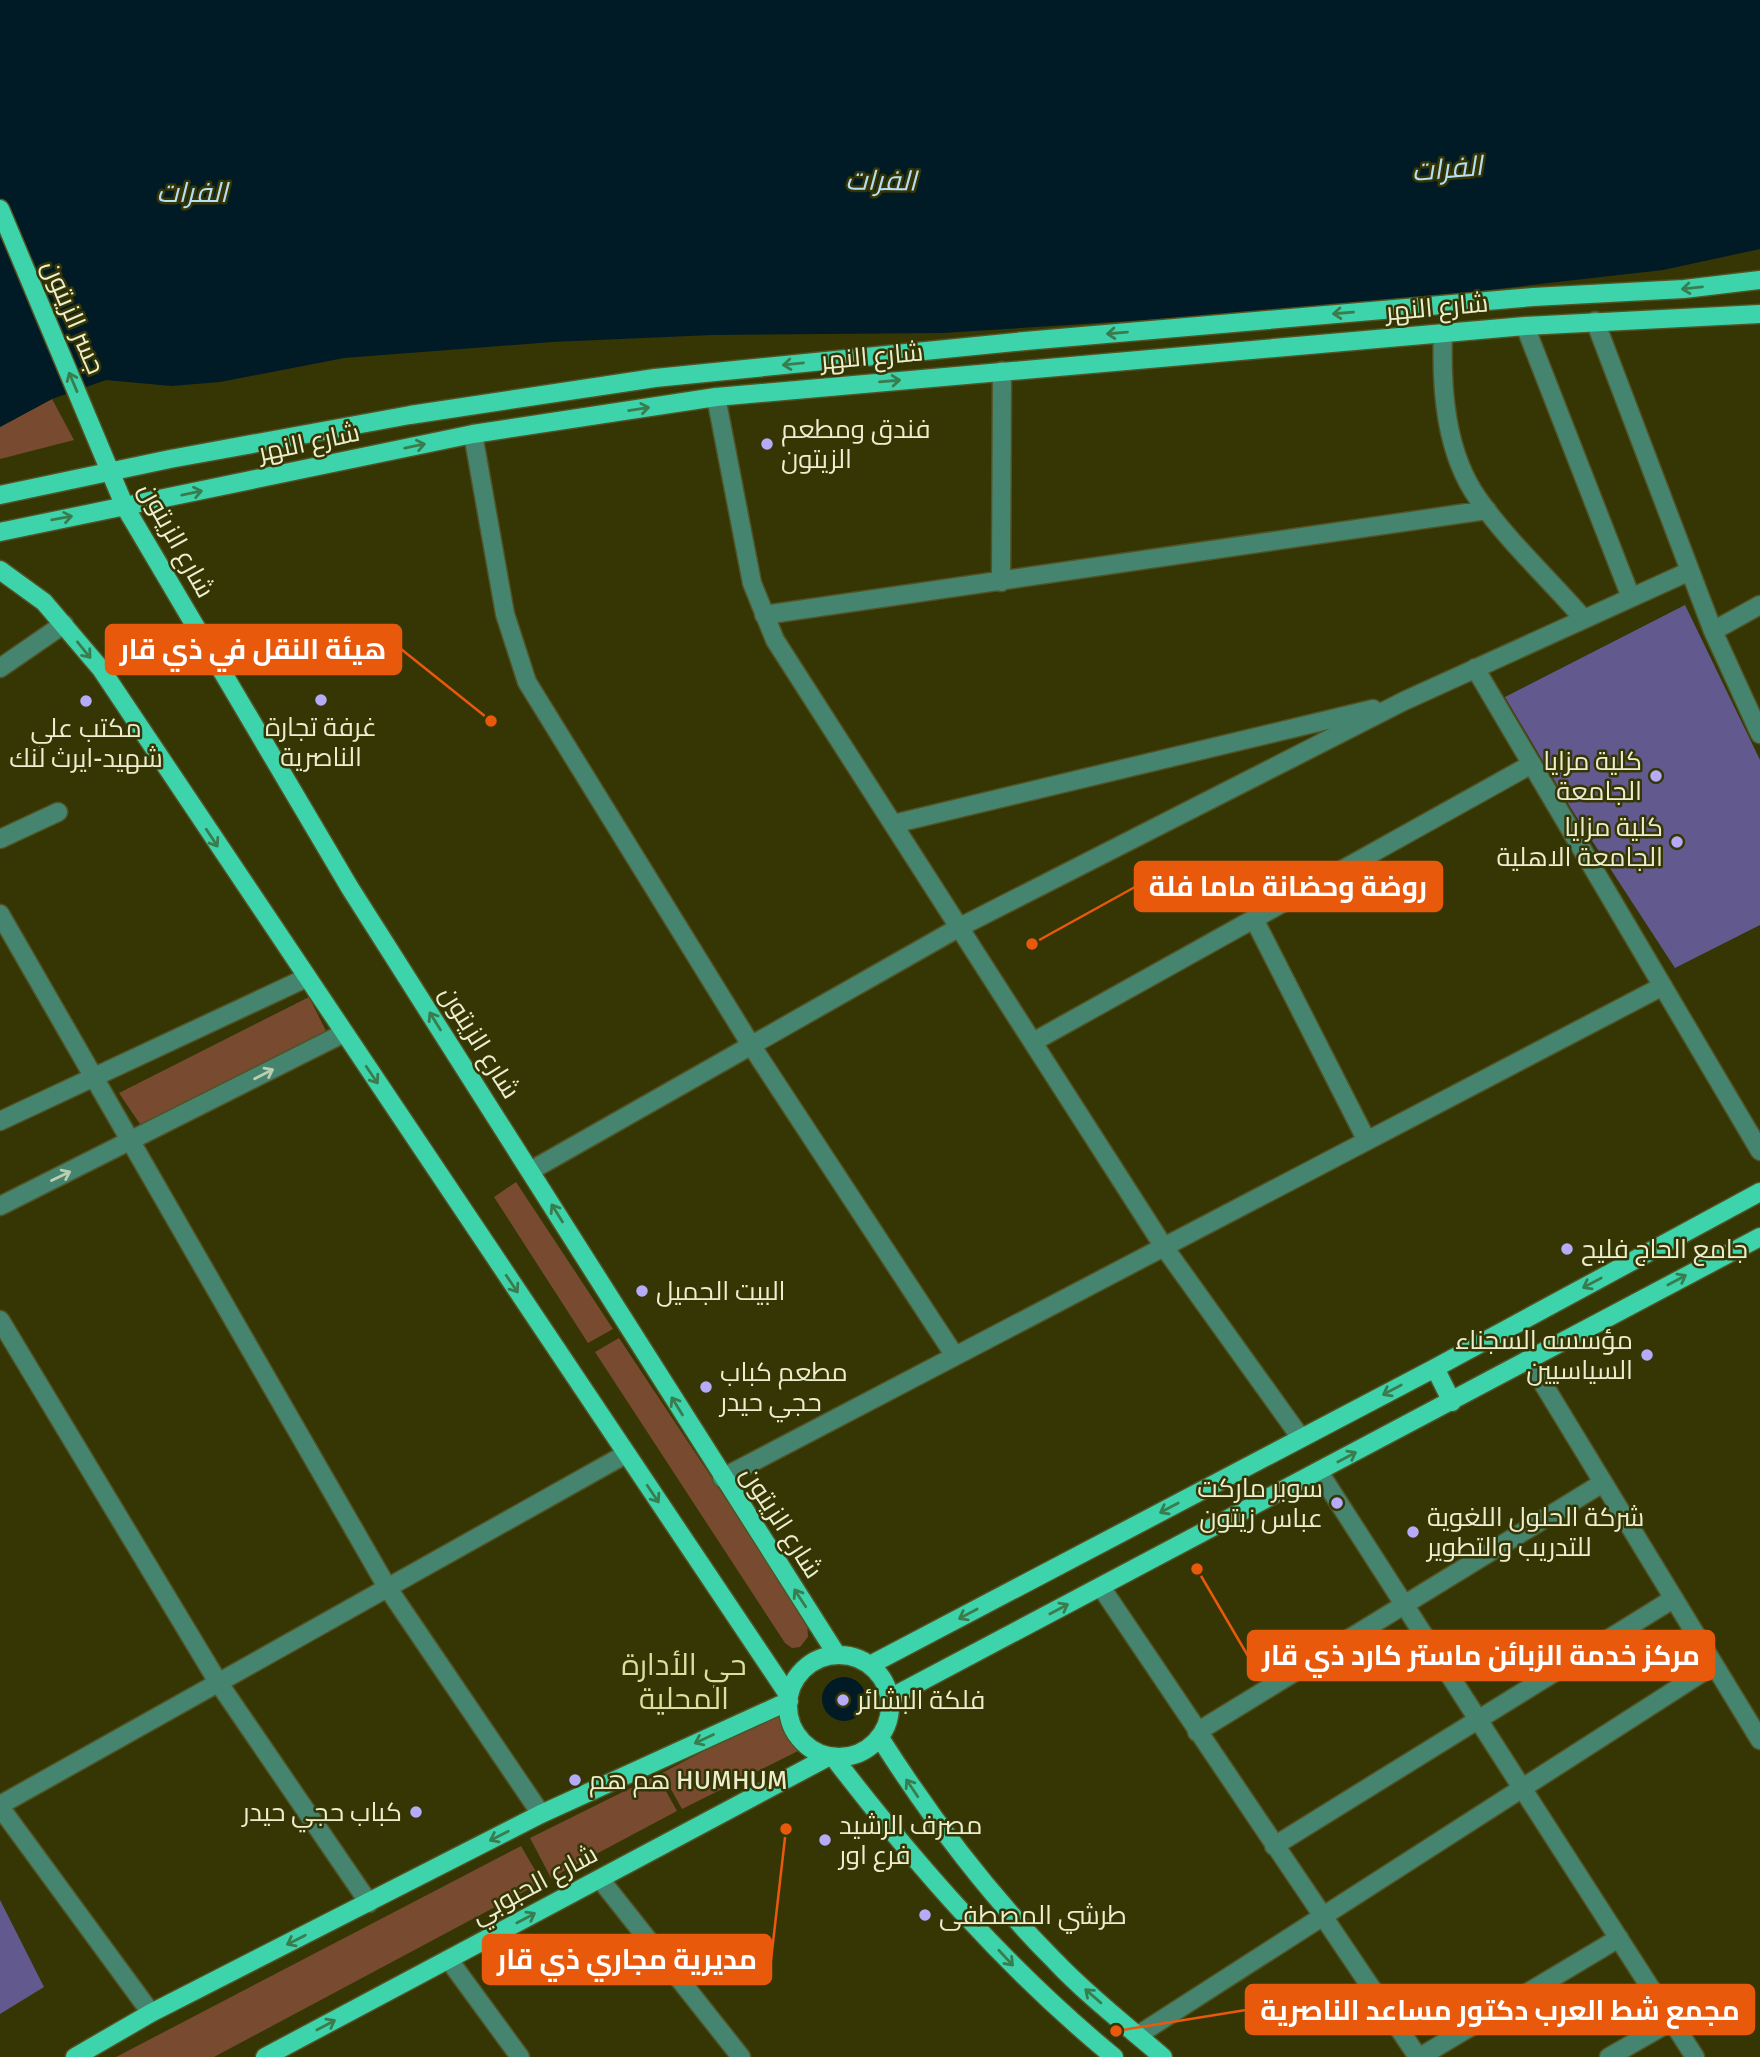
<svg xmlns="http://www.w3.org/2000/svg" width="1760" height="2057" font-family="Signika,Cairo,sans-serif">
<rect width="100%" height="100%" fill="#353604"/>
<path fill="#784b31" d="M52,399L74,440L0,459V427Z
M309,997L327,1033L144,1130L119,1093Z
M516,1182L613,1329L588,1343L494,1197Z
M619,1338L807,1621L808,1637L800,1647L792,1648L785,1643L595,1352Z
M777,1712L798,1751L682,1809L662,1773Z
M657,1775L677,1811L551,1878L530,1838Z
M521,1846L542,1882L214,2057H116Z"/>
<path fill="#001a26" d="M0,0H1760V249L1663,270L1330,308L943,333L712,335L552,342L344,358L220,382L171,386L106,380L52,399L0,427Z
M822 1699a22 22 0 1 1 44 0a22 22 0 1 1-44 0Z"/>
<path fill="#625a8f" d="M1685,605L1760,760V925L1675,968L1572,810L1505,697Z
M0,1900L44,1987L0,2014Z"/>
<g fill="none" stroke-linecap="round" stroke-linejoin="round">
<defs>
<path id="minor" d="M1595,321L1713,631L1760,734
M1525,326L1630,595
M1443,333C1441,388 1445,453 1479,500C1509,542 1548,578 1582,617
M716,397L752,583L775,640L1164,1247L1301,1438
M473,434L505,614L527,682L751,1045L955,1356
M1001,582L1002,371
M764,615L1487,510
M1713,631L1760,605
M0,668L64,624
M1475,668L1760,1151
M893,824L1373,709
M0,839L58,812
M0,914L387,1587L541,1814
M1254,919L1367,1141
M1033,1042L1532,764
M0,1121L306,978
M530,1171L958,928L1404,701L1690,571
M0,1206L344,1033
M0,1320L218,1682L369,1903
M1528,1359L1760,1740
M1319,1472L1695,2057
M722,1478L1663,986
M1101,1587L1418,2057
M1197,1732L1601,1484
M0,1805L626,1454
M0,1807L151,2013
M1274,1846L1673,1599
M600,1879L741,2057
M449,1960L520,2057
M1138,2035L1714,1665
M1420,2057L1619,1938
M1609,2057L1672,2021"/>
<path id="major" d="M0,209L125,507L350,888L837,1655
M0,495L170,459L410,415L655,378L1025,341L1533,297L1684,289L1760,280
M0,532L473,434L716,397L1525,326L1760,314
M0,570L44,602L101,669L789,1696
M1435,1368L1452,1402
M788 1706a51 51 0 1 1 102 0a51 51 0 1 1-102 0Z
M870,1665L1435,1368L1760,1192
M890,1698L1760,1237
M880,1738C931,1818 988,1894 1055,1961C1088,1996 1127,2026 1163,2057
M834,1758C917,1866 1008,1970 1114,2057
M75,2057L151,2013L541,1814L789,1701
M265,2057L828,1757"/>
</defs>
<use href="#minor" stroke="#525324" stroke-width="21"/>
<use href="#major" stroke="#525324" stroke-width="21"/>
<use href="#minor" stroke="#45846f" stroke-width="18"/>
<use href="#major" stroke="#3ed4ab" stroke-width="18"/>
</g>
<defs><path id="oneway-shaft" d="M-6 0H5M1.5-3L5.5 0L1.5 3" fill="none" stroke-width="1.6" stroke-linecap="round" stroke-linejoin="round" transform="scale(1.75)"/></defs>
<g stroke="#397d4f">
<use href="#oneway-shaft" transform="translate(1692 288) rotate(174)"/>
<use href="#oneway-shaft" transform="translate(1343 313) rotate(175)"/>
<use href="#oneway-shaft" transform="translate(1117 333) rotate(175)"/>
<use href="#oneway-shaft" transform="translate(793 364) rotate(174)"/>
<use href="#oneway-shaft" transform="translate(890 381) rotate(-5)"/>
<use href="#oneway-shaft" transform="translate(73 382) rotate(-113)"/>
<use href="#oneway-shaft" transform="translate(639 409) rotate(-9)"/>
<use href="#oneway-shaft" transform="translate(415 446) rotate(-12)"/>
<use href="#oneway-shaft" transform="translate(192 493) rotate(-12)"/>
<use href="#oneway-shaft" transform="translate(62 518) rotate(-10)"/>
<use href="#oneway-shaft" transform="translate(84 650) rotate(51)"/>
<use href="#oneway-shaft" transform="translate(212 838) rotate(57)"/>
<use href="#oneway-shaft" transform="translate(435 1021) rotate(-122)"/>
<use href="#oneway-shaft" transform="translate(372 1075) rotate(56)"/>
<use href="#oneway-shaft" transform="translate(557 1213) rotate(-122)"/>
<use href="#oneway-shaft" transform="translate(1677 1280) rotate(-28)"/>
<use href="#oneway-shaft" transform="translate(1592 1283) rotate(152)"/>
<use href="#oneway-shaft" transform="translate(512 1284) rotate(56)"/>
<use href="#oneway-shaft" transform="translate(1392 1390) rotate(152)"/>
<use href="#oneway-shaft" transform="translate(677 1406) rotate(-122)"/>
<use href="#oneway-shaft" transform="translate(1347 1457) rotate(-28)"/>
<use href="#oneway-shaft" transform="translate(653 1494) rotate(56)"/>
<use href="#oneway-shaft" transform="translate(1169 1508) rotate(152)"/>
<use href="#oneway-shaft" transform="translate(800 1598) rotate(-123)"/>
<use href="#oneway-shaft" transform="translate(1059 1609) rotate(-28)"/>
<use href="#oneway-shaft" transform="translate(968 1614) rotate(152)"/>
<use href="#oneway-shaft" transform="translate(704 1739) rotate(155)"/>
<use href="#oneway-shaft" transform="translate(912 1788) rotate(-124)"/>
<use href="#oneway-shaft" transform="translate(499 1836) rotate(153)"/>
<use href="#oneway-shaft" transform="translate(526 1918) rotate(-28)"/>
<use href="#oneway-shaft" transform="translate(296 1940) rotate(153)"/>
<use href="#oneway-shaft" transform="translate(1006 1958) rotate(47)"/>
<use href="#oneway-shaft" transform="translate(1093 1996) rotate(-139)"/>
<use href="#oneway-shaft" transform="translate(326 2025) rotate(-28)"/>
</g>
<g stroke="#baceb2">
<use href="#oneway-shaft" transform="translate(264 1074) rotate(-27)"/>
<use href="#oneway-shaft" transform="translate(61 1176) rotate(-26)"/>
</g>
<g fill="#b6abf8" stroke="#353604" stroke-width="2.5">
<circle cx="767" cy="444" r="7"/>
<circle cx="321" cy="700" r="7"/>
<circle cx="86" cy="701" r="7"/>
<circle cx="1656" cy="776" r="7"/>
<circle cx="1677" cy="842" r="7"/>
<circle cx="1567" cy="1249" r="7"/>
<circle cx="642" cy="1291" r="7"/>
<circle cx="1647" cy="1355" r="7"/>
<circle cx="706" cy="1387" r="7"/>
<circle cx="1337" cy="1503" r="7"/>
<circle cx="1413" cy="1532" r="7"/>
<circle cx="843" cy="1700" r="7"/>
<circle cx="575" cy="1780" r="7"/>
<circle cx="416" cy="1812" r="7"/>
<circle cx="825" cy="1840" r="7"/>
<circle cx="925" cy="1915" r="7"/>
</g>
<g text-anchor="middle" stroke-width="5" stroke-linejoin="round" paint-order="stroke">
<g font-size="26" fill="#eceecf" stroke="#353604">
<text transform="translate(1437 307) rotate(-5)" y="9">شارع النهر</text>
<text transform="translate(74 317) rotate(67)" y="9">جسر الزيتون</text>
<text transform="translate(872 356) rotate(-5)" y="9">شارع النهر</text>
<text transform="translate(309 442) rotate(-12)" y="9">شارع النهر</text>
<text transform="translate(177 540) rotate(61)" y="9">شارع الزيتون</text>
<text transform="translate(480 1042) rotate(58)" y="9">شارع الزيتون</text>
<text transform="translate(782 1522) rotate(57)" y="9">شارع الزيتون</text>
<text transform="translate(534 1884) rotate(-28)" y="9">شارع الحبوبي</text>
</g>
<g font-size="26" fill="#eceecf" stroke="#353604" text-anchor="start">
<text x="781" y="438">فندق ومطعم<tspan x="781" dy="30">الزيتون</tspan></text>
<text x="321" y="736" text-anchor="middle">غرفة تجارة<tspan x="321" dy="30">الناصرية</tspan></text>
<text x="86" y="737" text-anchor="middle">مكتب علي<tspan x="86" dy="30">شهيد-ايرث لنك</tspan></text>
<text x="1642" y="770" text-anchor="end">كلية مزايا<tspan x="1642" dy="30">الجامعة</tspan></text>
<text x="1663" y="836" text-anchor="end">كلية مزايا<tspan x="1663" dy="30">الجامعة الاهلية</tspan></text>
<text x="1581" y="1258">جامع الحاج فليح</text>
<text x="656" y="1300">البيت الجميل</text>
<text x="1633" y="1349" text-anchor="end">مؤسسه السجناء<tspan x="1633" dy="30">السياسيين</tspan></text>
<text x="720" y="1381">مطعم كباب<tspan x="720" dy="30">حجي حيدر</tspan></text>
<text x="1323" y="1497" text-anchor="end">سوبر ماركت<tspan x="1323" dy="30">عباس زيتون</tspan></text>
<text x="1427" y="1526">شركة الحلول اللغوية<tspan x="1427" dy="30">للتدريب والتطوير</tspan></text>
<text x="857" y="1709">فلكة البشائر</text>
<text x="589" y="1789">هم هم HUMHUM</text>
<text x="402" y="1821" text-anchor="end">كباب حجي حيدر</text>
<text x="839" y="1834">مصرف الرشيد<tspan x="839" dy="30">فرع اور</tspan></text>
<text x="939" y="1924">طرشي المصطفى</text>
</g>
<g font-size="28" font-style="italic" fill="#b5dff5" stroke="#353604">
<text transform="translate(1447 168) rotate(-5)" y="10">الفرات</text>
<text transform="translate(881 180) rotate(1)" y="10">الفرات</text>
<text x="192" y="202">الفرات</text>
</g>
<g font-size="30" fill="#dcdf9f" stroke="#353604">
<text x="684" y="1675">حي الأدارة<tspan x="684" dy="34">المحلية</tspan></text>
</g>
</g>
<path fill="none" stroke="#e8590c" stroke-width="2.5" d="M491 721L401 649M1032 944L1135 887M1197 1569L1248 1656M786 1829L771 1960M1116 2031L1246 2010"/>
<g fill="#e8590c" stroke="#353604" stroke-width="2.5">
<circle cx="491" cy="721" r="7"/>
<circle cx="1032" cy="944" r="7"/>
<circle cx="1197" cy="1569" r="7"/>
<circle cx="786" cy="1829" r="7"/>
<circle cx="1116" cy="2031" r="7"/>
</g>
<g fill="#e8590c" stroke="#e8590c" stroke-width="2.5">
<rect x="106" y="625" width="295" height="49" rx="7"/>
<rect x="1135" y="862" width="307" height="49" rx="7"/>
<rect x="1248" y="1631" width="466" height="49" rx="7"/>
<rect x="483" y="1935" width="288" height="49" rx="7"/>
<rect x="1246" y="1985" width="508" height="49" rx="7"/>
</g>
<g font-size="28" text-anchor="middle" font-weight="bold" fill="#fff">
<text x="253" y="659">هيئة النقل في ذي قار</text>
<text x="1288" y="896">روضة وحضانة ماما فلة</text>
<text x="1481" y="1665">مركز خدمة الزبائن ماستر كارد ذي قار</text>
<text x="627" y="1969">مديرية مجاري ذي قار</text>
<text x="1500" y="2020">مجمع شط العرب دكتور مساعد الناصرية</text>
</g>
</svg>
